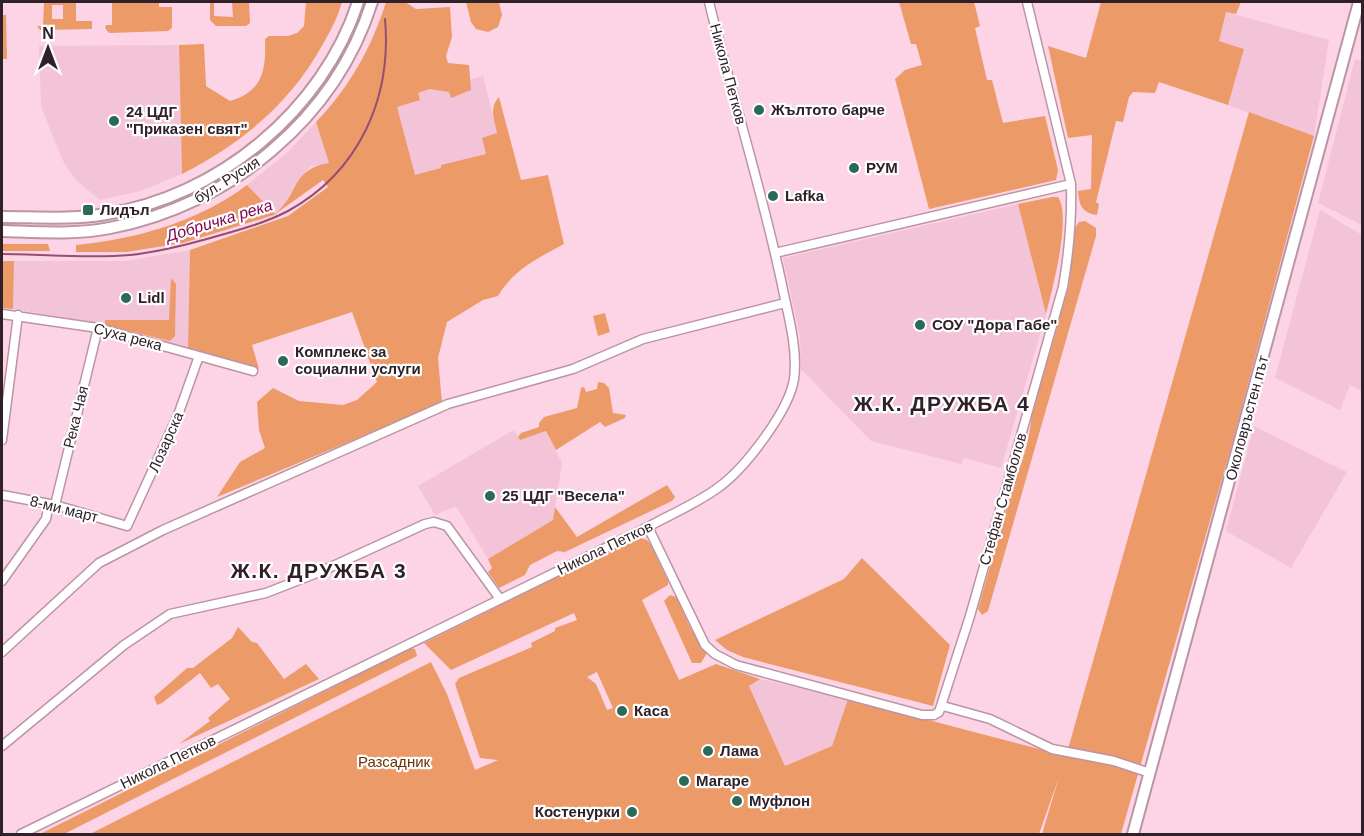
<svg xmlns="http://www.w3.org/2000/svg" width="1364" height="836" font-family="Helvetica,sans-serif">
<rect width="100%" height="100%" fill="#fdd4e5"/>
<path fill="#f3c3d7" d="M1226,12L1329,40L1314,136L1228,105L1244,49L1219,41Z
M179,45L182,174L141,191L100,200L76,180L64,163L53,137L41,106L39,46Z
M1355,59L1362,61V225L1318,203Z
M483,76L516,210L424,233L389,100Z
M316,122L329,163L311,166L306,171L289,195L285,205L275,215L247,185L288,152Z
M1018,204L1046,314L1001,468L964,458L961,464L871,441L801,369L800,337L783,258Z
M1320,210L1362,235V391L1350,385L1340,410L1275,378Z
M190,250L188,349L99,323L13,309L14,261H125Z
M1254,426L1347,472L1291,568L1226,531Z
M514,430L520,440L546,431L562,463L553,520L488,559L456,506L435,515L418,486Z
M760,679L848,699L832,746L785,766L749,685Z"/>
<path fill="#ec9a68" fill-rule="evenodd" d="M44,2H76V21H92V29L40,30L37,26H43ZM52,5H63V19H52Z
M112,2H159V7H172V28L168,31L109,33L105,28L106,25H112Z
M210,2H214V16L233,17L232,2H249L250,23L246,26H216L210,20Z
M306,2H342C338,17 331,30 323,44C290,104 242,143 182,174L179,45L204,44L206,86L230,101C263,91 266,71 265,39L269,36H288L297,33L304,26Z
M386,2H405L416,9L450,7L452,37L446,56L448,63L469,65L471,90L451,98L449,92L430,89L418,93L420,100L397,107L415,175L441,168V165L486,154L482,138L497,133C494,120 489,108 499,97L521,180L548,175L564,244C538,258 513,270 498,296L483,300L447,322L438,358L442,403L217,497L240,462L265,448L259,430L257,402L273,388L299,401L343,405L357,400L377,382L352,312L252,345L259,369L188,349L190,250L288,216L328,187L323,180L274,215L183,243L126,252H76V245C136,239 198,222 247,185L275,214C299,194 291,169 329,163L316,122C349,88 372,47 386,2Z
M466,2H499L502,15L498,27L488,32L476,29L471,22Z
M899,2H974L980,26L975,28L987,80H992L1003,123L1045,116L1058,170L1056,180L929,209L895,79L905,70L922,65L916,44H911Z
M1101,2H1241L1236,14L1226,12L1219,41L1244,49L1228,105L1159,82L1155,93L1133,92L1129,97L1123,122L1116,121L1096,202L1099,204L1097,215C1082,213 1079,205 1078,191L1091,189L1092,135L1068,138L1048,46L1086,58Z
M2,15H6L7,59H2Z
M1249,112L1314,136L1234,436L1121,834H1042L1059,777L1039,834H90L431,662L447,694L475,770L498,760L480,758L455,684L459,678L532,647L531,643L555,631V628L577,620L574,613L451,670L424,643L638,537L647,540L651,545L668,581V585L642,600L679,680L716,664L760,679L749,686L785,766L832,746L848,699L1066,756ZM597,672L613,708L607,710L596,684L587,677Z
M1052,197H1058C1072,217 1052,290 1046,314L1018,204Z
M1085,221L1096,228V236L988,611L982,615L978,609L1014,482C1024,460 1030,437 1032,412L1069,285L1075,228L1079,222Z
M2,244H48L50,251H2Z
M2,261H14L13,309L2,308Z
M171,278L176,284L175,336L170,341L105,325V320H169Z
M605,313L610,332L598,336L593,316Z
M598,382L604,383L609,388L613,413L626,415L625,418L605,427L600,422L556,450L546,431L520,440L518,437L521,433L539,427V423L544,417L577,408L581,388L584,387L586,392L597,389Z
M667,485L675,497L672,501L565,552L557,551L530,565L525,575L499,588L488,572L492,568L488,559L553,520L555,507L577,537Z
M862,558L950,645L933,706L743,657L727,650L715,640L844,579Z
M670,595L676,597L691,629L707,653L701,663H692L664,601Z
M238,627L252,642L257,643L284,679L306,664L319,679L179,744L210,721L208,718L230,699L218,684L211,688L200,673L162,703L157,705L154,697L187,668H193L232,638Z
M411,648L415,649L417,656L64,834H40Z"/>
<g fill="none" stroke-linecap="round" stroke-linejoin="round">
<path stroke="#954e71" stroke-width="2" d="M2,254C44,254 88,259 130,255C159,252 186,245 214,237C239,230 265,223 288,211C359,172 392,98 385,19"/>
<defs>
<path id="minor" d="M775,253L1071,184
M2,314L98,328L253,371
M2,440L18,315
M2,495L55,505L127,526L178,415L199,356
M55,505L98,328
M648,527L705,645L715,654L736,665L922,715H934L939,712L970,616L1063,287C1069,252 1072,219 1071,184L1027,2
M2,581L46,519L49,504
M2,652L99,563L163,530L448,404L573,369L643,339L785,303
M943,706L990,719L1052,749L1114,761L1150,773
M2,746L124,645L170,614L266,593L322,571L425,524L434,522L447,526L500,599
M21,834L648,527C671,514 698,503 719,487C745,468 789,411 794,379C798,348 788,315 782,285C762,189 732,96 709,2"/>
<path id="major" d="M2,217C36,217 72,220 106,214C218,197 323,110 358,2
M2,231C37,232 75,235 110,228C230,205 335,119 372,2
M1133,834L1359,2"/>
</defs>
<use href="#minor" stroke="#bb94a5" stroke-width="11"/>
<use href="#major" stroke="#bb94a5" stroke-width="14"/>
<use href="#minor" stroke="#fff" stroke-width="8"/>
<use href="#major" stroke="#fff" stroke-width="10"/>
</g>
<g fill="#2b6a58" stroke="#fff" stroke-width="2">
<circle cx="759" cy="110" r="6"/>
<circle cx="114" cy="121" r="6"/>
<circle cx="854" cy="168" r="6"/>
<circle cx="773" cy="196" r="6"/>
<rect x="82" y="204" width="12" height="12" rx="3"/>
<circle cx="126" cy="298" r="6"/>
<circle cx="920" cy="325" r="6"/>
<circle cx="283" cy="361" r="6"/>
<circle cx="490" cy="496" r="6"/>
<circle cx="622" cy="711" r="6"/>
<circle cx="708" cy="751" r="6"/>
<circle cx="684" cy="781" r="6"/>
<circle cx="737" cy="801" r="6"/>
<circle cx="632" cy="812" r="6"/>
</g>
<g text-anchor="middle" stroke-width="4.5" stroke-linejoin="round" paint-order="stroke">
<g font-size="15" fill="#302128" stroke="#fff">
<text transform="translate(728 74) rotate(75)" y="5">Никола Петков</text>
<text transform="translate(227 180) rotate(-32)" y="5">бул. Русия</text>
<text transform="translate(128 337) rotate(15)" y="5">Суха река</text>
<text transform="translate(76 417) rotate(-76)" y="5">Река Чая</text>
<text transform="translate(1247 418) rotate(-75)" y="5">Околовръстен път</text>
<text transform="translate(166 442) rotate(-66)" y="5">Лозарска</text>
<text transform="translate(1003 499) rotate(-74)" y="5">Стефан Стамболов</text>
<text transform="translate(64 509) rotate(14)" y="5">8-ми март</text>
<text transform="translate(605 548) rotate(-26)" y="5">Никола Петков</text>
<text transform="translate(168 762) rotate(-26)" y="5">Никола Петков</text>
</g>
<g font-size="15" font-weight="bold" fill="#302128" stroke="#fff" text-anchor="start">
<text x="771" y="115">Жълтото барче</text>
<text x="126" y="117">24 ЦДГ<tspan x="126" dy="17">"Приказен свят"</tspan></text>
<text x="866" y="173">РУМ</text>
<text x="785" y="201">Lafka</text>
<text x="100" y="215">Лидъл</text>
<text x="138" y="303">Lidl</text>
<text x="932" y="330">СОУ "Дора Габе"</text>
<text x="295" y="357">Комплекс за<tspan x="295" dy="17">социални услуги</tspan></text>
<text x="502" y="501">25 ЦДГ "Весела"</text>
<text x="634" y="716">Каса</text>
<text x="720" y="756">Лама</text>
<text x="696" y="786">Магаре</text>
<text x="749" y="806">Муфлон</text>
<text x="620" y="817" text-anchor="end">Костенурки</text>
</g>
<g font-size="15" fill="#6b3105" stroke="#fff">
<text x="394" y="767">Разсадник</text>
</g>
<g font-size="16" font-style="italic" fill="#7e024f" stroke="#fff">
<text transform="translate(219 220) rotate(-17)" y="6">Добричка река</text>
</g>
<g font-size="21" font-weight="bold" letter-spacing="1.5" fill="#302128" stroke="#fff">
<text x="942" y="411">Ж.К. ДРУЖБА 4</text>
<text x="319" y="578">Ж.К. ДРУЖБА 3</text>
</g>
</g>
<rect width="1364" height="836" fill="none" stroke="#302128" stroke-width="6"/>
<g transform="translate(48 48)" stroke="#ffffff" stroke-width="4.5" paint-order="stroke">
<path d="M0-4.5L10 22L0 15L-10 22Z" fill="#302128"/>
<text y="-9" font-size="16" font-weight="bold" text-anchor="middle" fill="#302128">N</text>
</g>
</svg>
